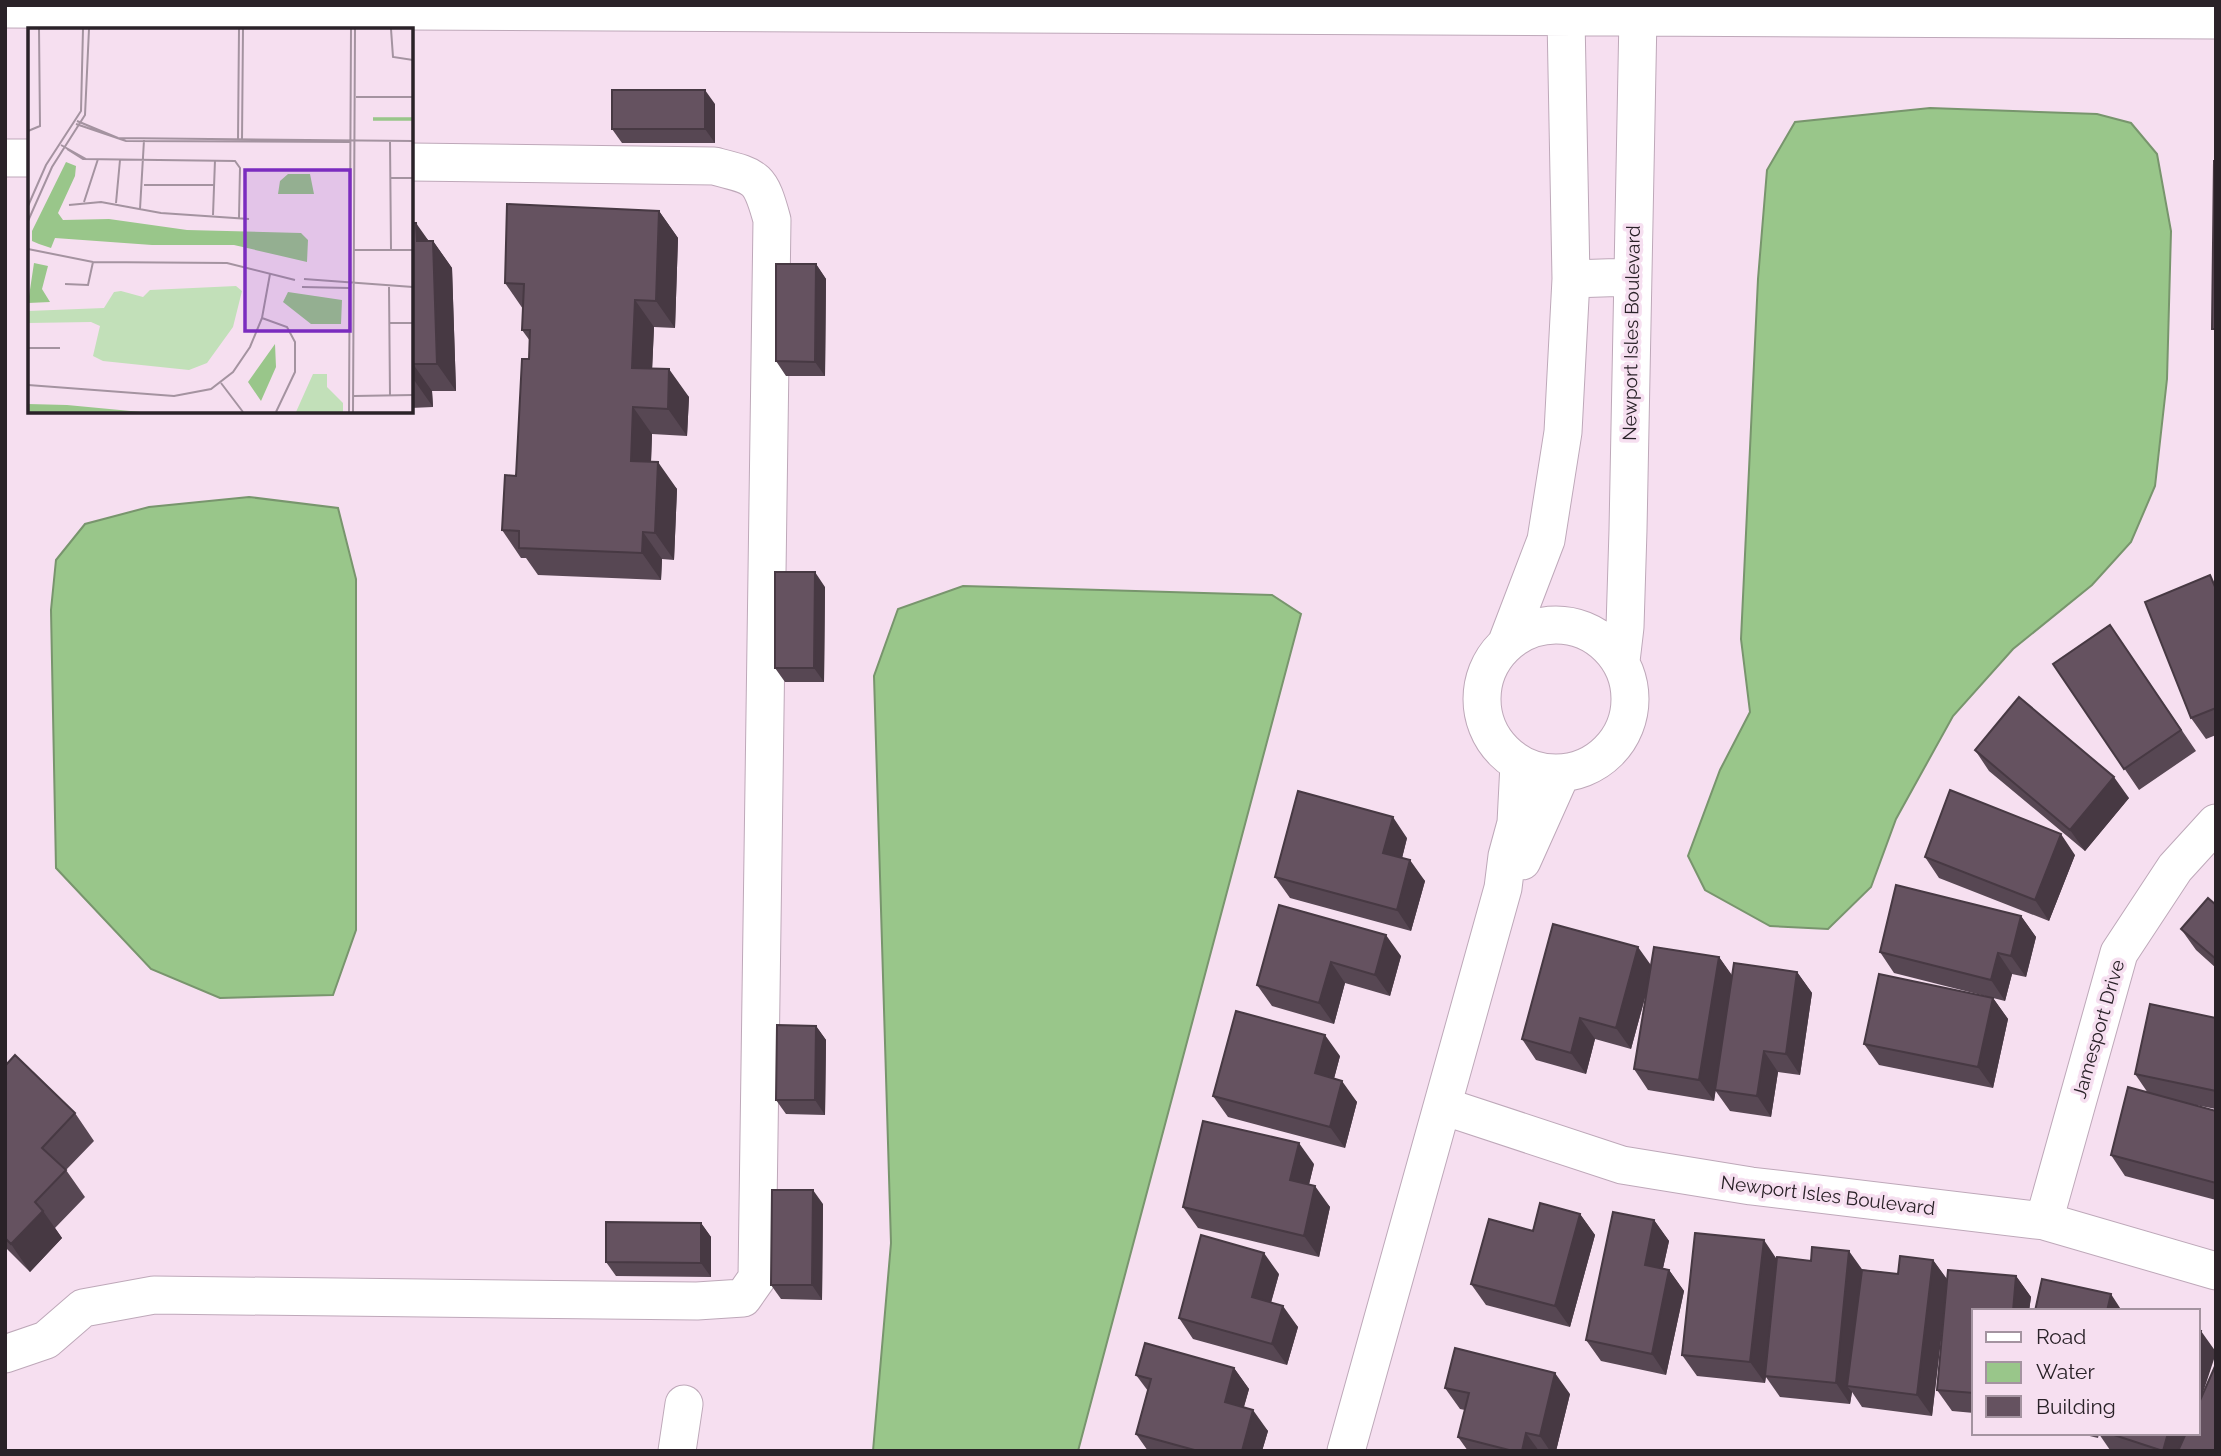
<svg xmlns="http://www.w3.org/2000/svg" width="2221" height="1456" font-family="Raleway,sans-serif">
<rect width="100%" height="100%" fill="#f6dff0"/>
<path fill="#99c68a" stroke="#78956d" stroke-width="2" d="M1930,108L2097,114L2131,123L2157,154L2171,231L2167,379L2155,486L2131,542L2092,585L2013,649L1953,716L1896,819L1871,887L1828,929L1770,926L1705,890L1688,856L1720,770L1750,712L1741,639L1758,279L1767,170L1795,122Z
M249,497L338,508L356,579V930L333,995L220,998L151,969L56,868L51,610L56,560L85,524L149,507Z
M963,586L1272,595L1301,614L1078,1451H873L891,1243L874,676L898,609Z"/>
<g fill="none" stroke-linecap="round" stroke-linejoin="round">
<defs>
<path id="minor" d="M5,9L2216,20
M5,158H30
M1571,279L1632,277
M1482 699a74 74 0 1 1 148 0a74 74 0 1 1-148 0Z
M1507,642L1546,540L1563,432L1571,279L1566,18L1573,5
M1621,661L1625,627L1628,530L1638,16L1631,5
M1522,861L1561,774
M1443,1106L1622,1165L1751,1186L2044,1221L2216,1271
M2044,1221L2119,953L2175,868L2216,823
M5,1354L46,1340L83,1308L154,1295L697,1301L743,1298L757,1278L772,220C760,176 757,177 714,166L411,162
M677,1451L684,1404
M1346,1451L1503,888L1507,856L1516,823L1519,764"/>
</defs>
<use href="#minor" stroke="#bea8b9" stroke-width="39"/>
<use href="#minor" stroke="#fff" stroke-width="37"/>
</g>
<path fill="#574753" d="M715,104V143H622L612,129Z
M659,211L678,238L675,328L654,327L652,369L689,397L687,436L652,434L651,462L677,489L674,560L662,559L661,580L538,575L526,558H521L502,530L516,476L529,359L530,341L522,330L523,309L505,283Z
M411,223L429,241H433L452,268L456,391H432L433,407L411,408Z
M816,264L826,279L825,376H786L776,361Z
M2216,583V735L2206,739L2191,718Z
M825,587L824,682H785L775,668Z
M2110,625L2196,751L2139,790L2053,664Z
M1975,750L2129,798L2085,851L1989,771Z
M1407,838L1402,858L1425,881L1411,931L1290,898L1275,877Z
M2075,855L2049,921L1939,878L1925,857Z
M1279,905L1401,956L1390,996L1345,983L1334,1024L1272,1006L1257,985Z
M2216,905V968L2196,950L2181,929Z
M2021,916L2036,937L2026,977L2012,974L2005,1001L1993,998L2008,1019L1993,1088L1879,1065L1864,1044L1993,998L1894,973L1880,952Z
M1719,957L1732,976L1797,972L1812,993L1800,1075L1778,1072L1771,1117L1730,1111L1715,1090L1716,1087L1714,1101L1648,1090L1634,1069L1646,994L1631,1049L1595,1039L1586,1074L1536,1060L1522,1039L1651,965Z
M2216,1018V1109L2185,1103L2216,1111V1200L2125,1176L2111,1155L2148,1093L2135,1074Z
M816,1026L826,1040L825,1115L786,1114L776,1100Z
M1340,1056L1334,1078L1357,1102L1345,1148L1228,1117L1213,1096Z
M5,1066L75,1113L94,1141L66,1170L85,1197L55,1228L62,1238L30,1272L5,1247Z
M1314,1164L1309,1184L1330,1207L1319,1257L1198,1228L1183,1207Z
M823,1204L822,1300L781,1299L771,1285Z
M1580,1214L1595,1235L1570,1327L1486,1305L1471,1284L1533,1231Z
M1654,1220L1669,1241L1663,1268L1669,1270L1684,1291L1666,1375L1601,1361L1586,1340Z
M701,1223L711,1237V1277L616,1276L606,1262Z
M1777,1258L1898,1274L1933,1260L1947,1279L2016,1276L2031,1297L2029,1311H1974V1413L1952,1411L1937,1390L1942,1328L1932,1416L1862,1407L1852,1392L1850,1404L1780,1397L1766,1377L1765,1383L1697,1376L1682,1355Z
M1279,1274L1271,1303L1298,1327L1287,1365L1193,1339L1179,1318Z
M1234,1368L1249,1389L1244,1407L1268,1431L1262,1451H1148L1136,1434L1148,1391L1136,1375Z
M1445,1388L1570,1394L1556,1451H1468L1458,1437L1465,1410L1460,1409Z
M2202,1396L2216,1451H2112L2110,1450L2099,1434L2098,1438L2077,1433H2198Z"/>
<path fill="#473943" d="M705,90L715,104V143L705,129Z
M659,211L678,238L675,328L656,301Z
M416,223L433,247V241L452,268L456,391L437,364L417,241Z
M816,264L826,279L825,376L815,362Z
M635,300L654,327L651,395L632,368Z
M413,364L432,391L433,407L414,380Z
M669,369L689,397L687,436L668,409Z
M633,407L652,434L650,488L631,461Z
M658,462L677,489L674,560L655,533Z
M643,532L662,559L661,580L642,553Z
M815,572L825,587L824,682L814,668Z
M2114,777L2129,798L2085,851L2070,830Z
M1393,817L1407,838L1398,874L1383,853Z
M2061,834L2075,855L2049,921L2035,900Z
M1410,860L1425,881L1411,931L1397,910Z
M2021,916L2036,937L2026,977L2011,956Z
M1386,935L1401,956L1390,996L1375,975Z
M1638,947L1653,968L1631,1049L1616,1028Z
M1998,953L2012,974L2005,1001L1991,980Z
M1719,957L1734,978L1714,1101L1699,1080Z
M1331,962L1345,983L1334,1024L1319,1003Z
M1797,972L1812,993L1800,1075L1786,1054Z
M1993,998L2008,1019L1993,1088L1978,1067Z
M1580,1018L1595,1039L1586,1074L1571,1053Z
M816,1026L826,1040L825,1115L815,1100Z
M1325,1035L1340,1056L1330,1094L1315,1073Z
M1764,1051L1778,1072L1771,1117L1757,1096Z
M1342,1081L1357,1102L1345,1148L1330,1127Z
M1299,1143L1314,1164L1305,1201L1290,1180Z
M1315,1186L1330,1207L1319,1257L1304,1236Z
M813,1190L823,1204L822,1300L812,1285Z
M43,1211L62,1238L30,1272L11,1244Z
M1580,1214L1595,1235L1570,1327L1555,1306Z
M1654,1220L1669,1241L1659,1286L1645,1265Z
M701,1223L711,1237V1277L701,1263Z
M1764,1240L1778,1261L1765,1383L1750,1362Z
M1849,1251L1864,1272L1847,1386L1852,1392L1850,1404L1836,1383Z
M1264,1253L1279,1274L1266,1319L1252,1297Z
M1933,1260L1948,1281L1932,1416L1917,1395Z
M1669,1270L1684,1291L1666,1375L1652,1354Z
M2016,1276L2031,1297L2029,1311H2013Z
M2111,1294L2122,1311H2107Z
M1283,1306L1298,1327L1287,1365L1272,1344Z
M2201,1331L2216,1352V1353L2198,1408V1341Z
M1234,1368L1249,1389L1239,1423L1225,1402Z
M1555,1373L1570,1394L1556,1451H1550L1540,1436Z
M1253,1410L1268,1431L1262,1451H1242Z
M1526,1433L1539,1451H1522Z
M2168,1433H2190L2184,1451H2163Z"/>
<path fill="#655260" stroke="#473943" stroke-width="2" d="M612,90H705V129H612Z
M2214,161H2216V329H2212Z
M507,204L659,211L656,301L635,300L632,368L669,369L668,409L633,407L631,461L658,462L655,533L643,532L642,553L519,548V531L502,530L505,475L516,476L522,359H529L530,330H522L524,284L505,283Z
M411,223H416L417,241H433L437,364H413L414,380H411Z
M776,264H816L815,362L776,361Z
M775,572H815L814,668H775Z
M2210,575L2216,589V708L2191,718L2145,602Z
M2110,625L2181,730L2124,769L2053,664Z
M2019,697L2114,777L2070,830L1975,750Z
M1950,790L2061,834L2035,900L1925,857Z
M1298,791L1393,817L1383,853L1410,860L1397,910L1275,877Z
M1896,885L2021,916L2011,956L1998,953L1991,980L1880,952Z
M2208,898L2216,905V959L2181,929Z
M1279,905L1386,935L1375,975L1331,962L1319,1003L1257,985Z
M1553,924L1638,947L1616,1028L1580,1018L1571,1053L1522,1039Z
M1654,947L1719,957L1699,1080L1634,1069Z
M1734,963L1797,972L1786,1054L1764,1051L1757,1096L1715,1090Z
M1879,974L1993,998L1978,1067L1864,1044Z
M2150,1004L2216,1018V1091L2135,1074Z
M1236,1011L1325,1035L1315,1073L1342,1081L1330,1127L1213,1096Z
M777,1025L816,1026L815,1100H776Z
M15,1055L75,1113L42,1148L66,1170L35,1202L43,1211L11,1244L5,1238V1066Z
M2128,1087L2216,1111V1183L2111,1155Z
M1203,1121L1299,1143L1290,1180L1315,1186L1304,1236L1183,1207Z
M772,1190H813L812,1285H771Z
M1540,1203L1580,1214L1555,1306L1471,1284L1489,1219L1533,1231Z
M1613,1212L1654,1220L1645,1265L1669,1270L1652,1354L1586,1340Z
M606,1222L701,1223V1263L606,1262Z
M1695,1233L1764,1240L1750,1362L1682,1355Z
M1201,1235L1264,1253L1252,1297L1283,1306L1272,1344L1179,1318Z
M1812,1247L1849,1251L1836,1383L1765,1376L1777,1257L1811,1261Z
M1900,1256L1933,1260L1917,1395L1847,1386L1862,1270L1898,1274Z
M1948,1270L2016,1276L2013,1311H1974V1393L1937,1390Z
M2042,1279L2111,1294L2107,1311H2035Z
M2198,1330L2201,1331L2198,1341Z
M1145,1343L1234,1368L1225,1402L1253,1410L1242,1451H1198L1136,1434L1151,1379L1136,1375Z
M1455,1348L1555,1373L1540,1436L1526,1433L1522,1451H1513L1458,1437L1469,1393L1445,1388Z
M2216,1364V1451H2178L2186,1433H2198V1405Z
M2108,1433H2168L2163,1451Z"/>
<g text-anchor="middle" stroke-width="7" stroke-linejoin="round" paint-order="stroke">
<g font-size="19" fill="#2a2228" stroke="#f6dff0">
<text transform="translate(1631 333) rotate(-89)" y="7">Newport Isles Boulevard</text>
<text transform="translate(2098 1029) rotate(-74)" y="7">Jamesport Drive</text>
<text transform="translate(1828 1195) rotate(7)" y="7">Newport Isles Boulevard</text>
</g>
</g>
<g transform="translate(28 28)">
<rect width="385" height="385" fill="#f6dff0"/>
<path d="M208,258L214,263L205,299L179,335L161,342L75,333L65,328L72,298L63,294L0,295V283L76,280L86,264L93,263L115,269L122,262ZM285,346H299V359L315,375V384H268Z" fill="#c2e0b9"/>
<path d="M38,134L48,138L47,148L30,185L35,192L81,191L159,202L273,205L280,212L279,234L206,217H124L27,210L23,220L11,216L4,213V203ZM260,146H282L286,166H250L252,153ZM6,235L20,238L14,261L22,274L0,275ZM260,264L314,272L313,296H283L255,274ZM247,316L248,339L233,373L220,354ZM0,376L39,377L113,384H0Z" fill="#99c68a"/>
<path fill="none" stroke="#99c68a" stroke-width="3.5" d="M345,91H385"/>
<path fill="none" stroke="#a493a0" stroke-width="2" d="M363,1L365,29L385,32M328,69H385M49,93L90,110L385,113M48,96L98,113L322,114M0,103L12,98L11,1M210,111L211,1M214,112L215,1M362,113L363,222M33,117L58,131M39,121L55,131L207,133L212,140L211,190M363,150H385M116,157H186M56,174L70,131M88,175L92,132M41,177L73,174L133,185L221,191M0,178L18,137L53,83L55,1M112,181L116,112M185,187L187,132M0,193L24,139L57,87L61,1M0,221L65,234L199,235L267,252M326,222H385M276,251L385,259M37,256L60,257L65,234M274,259L321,260M361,259L362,367M234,290L259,299L267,314V344L248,384M361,295H385M0,320H32M193,355L215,384M0,357L146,368L183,361L205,344L222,319L234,290L242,246M326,368L385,367M321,384L323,1M325,384L327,1"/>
<path fill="#7b2cbf" fill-opacity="0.15" stroke="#7b2cbf" stroke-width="3.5" d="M217,142H322V303H217Z"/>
<rect width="385" height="385" fill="none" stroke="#2a2228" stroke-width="3.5"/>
</g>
<rect width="2221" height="1456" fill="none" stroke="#2a2228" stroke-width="14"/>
<rect x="1972" y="1309" width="228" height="126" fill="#f6dff0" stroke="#a493a0" stroke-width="2"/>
<rect x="1986" y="1332" width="35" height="10" fill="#ffffff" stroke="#a493a0" stroke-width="2"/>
<text x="2036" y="1344" font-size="21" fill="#2a2228">Road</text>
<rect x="1986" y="1362" width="35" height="21" fill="#99c68a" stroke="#a493a0" stroke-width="2"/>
<text x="2036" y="1379" font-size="21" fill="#2a2228">Water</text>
<rect x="1986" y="1396" width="35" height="21" fill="#655260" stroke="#a493a0" stroke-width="2"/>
<text x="2036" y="1414" font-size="21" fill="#2a2228">Building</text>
</svg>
